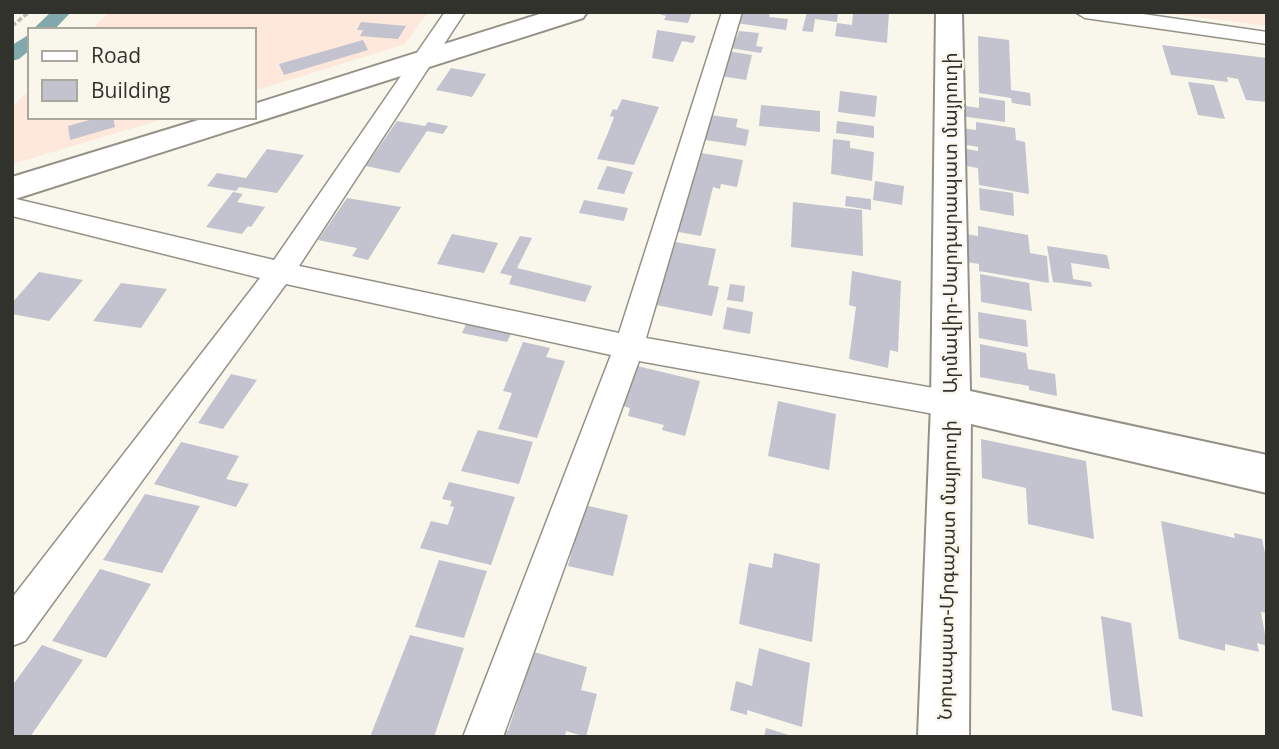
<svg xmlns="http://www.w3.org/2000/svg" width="1279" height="749" font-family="'Open Sans','Noto Sans Armenian',sans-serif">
<rect width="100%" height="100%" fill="#f9f7eb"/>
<path fill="#fee7db" d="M109,12H428L405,44L254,91V30H91Z
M1157,12H1267V26Z
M30,89V117H170L12,164V107Z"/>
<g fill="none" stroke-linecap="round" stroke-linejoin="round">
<path fill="#83a8ab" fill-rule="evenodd" d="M51,12H71L54,30H32Z
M30,34V50L19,59L12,61V45Z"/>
</g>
<path fill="#c2c3ce" d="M653,12H692L688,23L664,20L666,16Z
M739,12H770L769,17L788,19L786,30L736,23Z
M807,12H838L837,22L815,19L813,32L802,31Z
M853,12H889L887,43L835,36L837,23L852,25Z
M361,22L406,26L398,39L360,36L363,30H357Z
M657,30L696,36L693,43L682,41L673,62L652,58Z
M739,31L759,33L756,46L763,47L761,53L730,48L733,36L737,37Z
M978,36L1009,40L1011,90L1030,93L1031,106L1012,103L1011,98L979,93Z
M363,40L368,50L284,75L279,64Z
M1162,45L1267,58V102L1246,100L1238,79L1227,77L1228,82L1171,75Z
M727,51L752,55L746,80L720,76Z
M451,68L486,74L472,97L436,90Z
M1188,82L1214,85L1225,119L1198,115Z
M840,91L877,96L875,117L838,112Z
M979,97L1005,101V122L960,116V105L979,108Z
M622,99L659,107L634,165L597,159L610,128L614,117L610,116L613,109L617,110Z
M761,105L820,111V132L759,126Z
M704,114L738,119L736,127L749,130L746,146L705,140L709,124Z
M100,117H113L115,127L70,140L68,126Z
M397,121L425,126L428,122L448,126L443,134L427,131L399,173L366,166Z
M837,121L874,126V138L836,133Z
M976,122L1015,128L1016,140L1025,142L1029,194L979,185L978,168L961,165V148L978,151V147L962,144V128L976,130Z
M833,139L850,141V148L874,152L872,181L831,174Z
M267,149L304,155L277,193L239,187L236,191L207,186L217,173L246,178Z
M695,152L743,160L737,187L721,184L720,189L713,187L701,236L673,231Z
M607,166L633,172L624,194L597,189Z
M875,181L904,186L902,205L873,200Z
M979,188L1013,193L1014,216L980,210Z
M233,192L243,194L237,202L265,207L251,227L248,226L242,234L206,227Z
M846,196L871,199V210L845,206Z
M347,198L401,207L368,260L352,256L357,248L318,240Z
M584,200L628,208L624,221L579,213Z
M793,202L862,210L863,256L791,247Z
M978,226L1028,235L1030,253L1047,256L1049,283L979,271V264L961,261V233L978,236Z
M452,234L498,243L484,273L437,264Z
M520,236L532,238L517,268L592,286L585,302L509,284L512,276L500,273Z
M669,241L716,249L708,285L719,287L712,316L651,304Z
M1047,246L1107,255L1110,269L1071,263L1073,279L1091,282L1092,287L1053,282Z
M852,271L901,281L898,352L890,350L888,368L849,359L856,307L849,305Z
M39,272L83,280L49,321L12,314V303Z
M980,274L1029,283L1032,311L981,302Z
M121,283L167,289L141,328L93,321Z
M730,284L745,286L743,302L727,300Z
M727,307L753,312L750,334L723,329Z
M978,312L1026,320L1028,347L979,338Z
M469,318L514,328L507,342L462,333Z
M523,342L550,348L546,357L565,361L537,438L498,429L512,393L503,391Z
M980,344L1026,353L1028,369L1055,374L1057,396L1029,390V386L980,377Z
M633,365L700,381L685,436L662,430L664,425L628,416L630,408L619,405Z
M231,374L257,380L223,429L198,423Z
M778,401L836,414L829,470L768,456Z
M478,430L533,442L519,484L461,471Z
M981,439L1086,461L1094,539L1028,524L1026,488L982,478Z
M181,442L239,456L226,479L249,484L236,507L154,484Z
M449,482L515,497L491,565L420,548L431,521L448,525L454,507L450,506L452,501L442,499Z
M145,494L200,506L162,573L103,560Z
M584,505L628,515L613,576L568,566Z
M1161,521L1235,538L1234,533L1262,539L1267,563V613L1261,612L1267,646L1257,643L1259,652L1225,644V651L1179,639Z
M774,553L820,564L812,642L739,624L749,563L772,568Z
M439,560L487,571L464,638L415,627Z
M100,569L151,584L106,658L52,641Z
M1101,616L1131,623L1143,717L1112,710Z
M410,635L464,648L434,737H370Z
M42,645L83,660L30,737H12V686Z
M759,648L810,663L802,727L747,710V715L730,710L736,681L752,686Z
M534,652L587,667L581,690L597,694L586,737L566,731L565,737H491L494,726L508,731Z
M766,728L792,736V737H764Z"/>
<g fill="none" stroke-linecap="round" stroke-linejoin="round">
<defs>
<path id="street" d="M445,12H465L299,266L619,333L722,12H742L646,338L951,391L962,395L966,404L962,413L951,417L639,361L503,737H463L611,355L286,284L25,641L12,646V598L260,278L12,216V198L274,260Z
M1075,12H1129L1267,32V44L1085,18Z"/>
<path id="secondary" d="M951,387L965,392L971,404L969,737H918L931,404L937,392Z"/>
<path id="primary" d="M546,12H587L583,18L12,200V177L208,117H254V104Z"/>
<path id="highway" d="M936,12H962L970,391L1267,455V493L937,416L931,404Z"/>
</defs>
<use href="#street" stroke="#949287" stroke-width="3"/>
<use href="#secondary" stroke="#949287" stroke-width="4"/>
<use href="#primary" stroke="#949287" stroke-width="4"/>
<use href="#highway" stroke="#949287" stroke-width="4"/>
<path stroke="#bbbab0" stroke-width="3.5" stroke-dasharray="5 2.5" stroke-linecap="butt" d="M12,26L29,12"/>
<use href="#street" fill="#fff" fill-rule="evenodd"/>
<use href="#secondary" fill="#fff" fill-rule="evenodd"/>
<use href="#primary" fill="#fff" fill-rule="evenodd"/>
<use href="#highway" fill="#fff" fill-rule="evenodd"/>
</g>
<g text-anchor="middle" stroke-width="5" stroke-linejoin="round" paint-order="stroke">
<g font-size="19" fill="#32322d" stroke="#f9f7eb">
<text transform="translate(950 223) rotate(-90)" y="7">Արմավիր-Սարդարապատ մայրուղի</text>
<text transform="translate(947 570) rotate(-89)" y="7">Նորապատ-Մրգաշատ մայրուղի</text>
</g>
</g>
<rect width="1279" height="749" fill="none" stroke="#32322d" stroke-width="28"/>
<rect x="28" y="28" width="228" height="91" fill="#f9f7eb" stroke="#a9a89f" stroke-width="2"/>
<rect x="42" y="51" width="35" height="10" fill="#ffffff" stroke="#a9a89f" stroke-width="2"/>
<text x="91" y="63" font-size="21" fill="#32322d">Road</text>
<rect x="42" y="80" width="35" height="21" fill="#c2c3ce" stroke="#a9a89f" stroke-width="2"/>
<text x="91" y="98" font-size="21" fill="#32322d">Building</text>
</svg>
